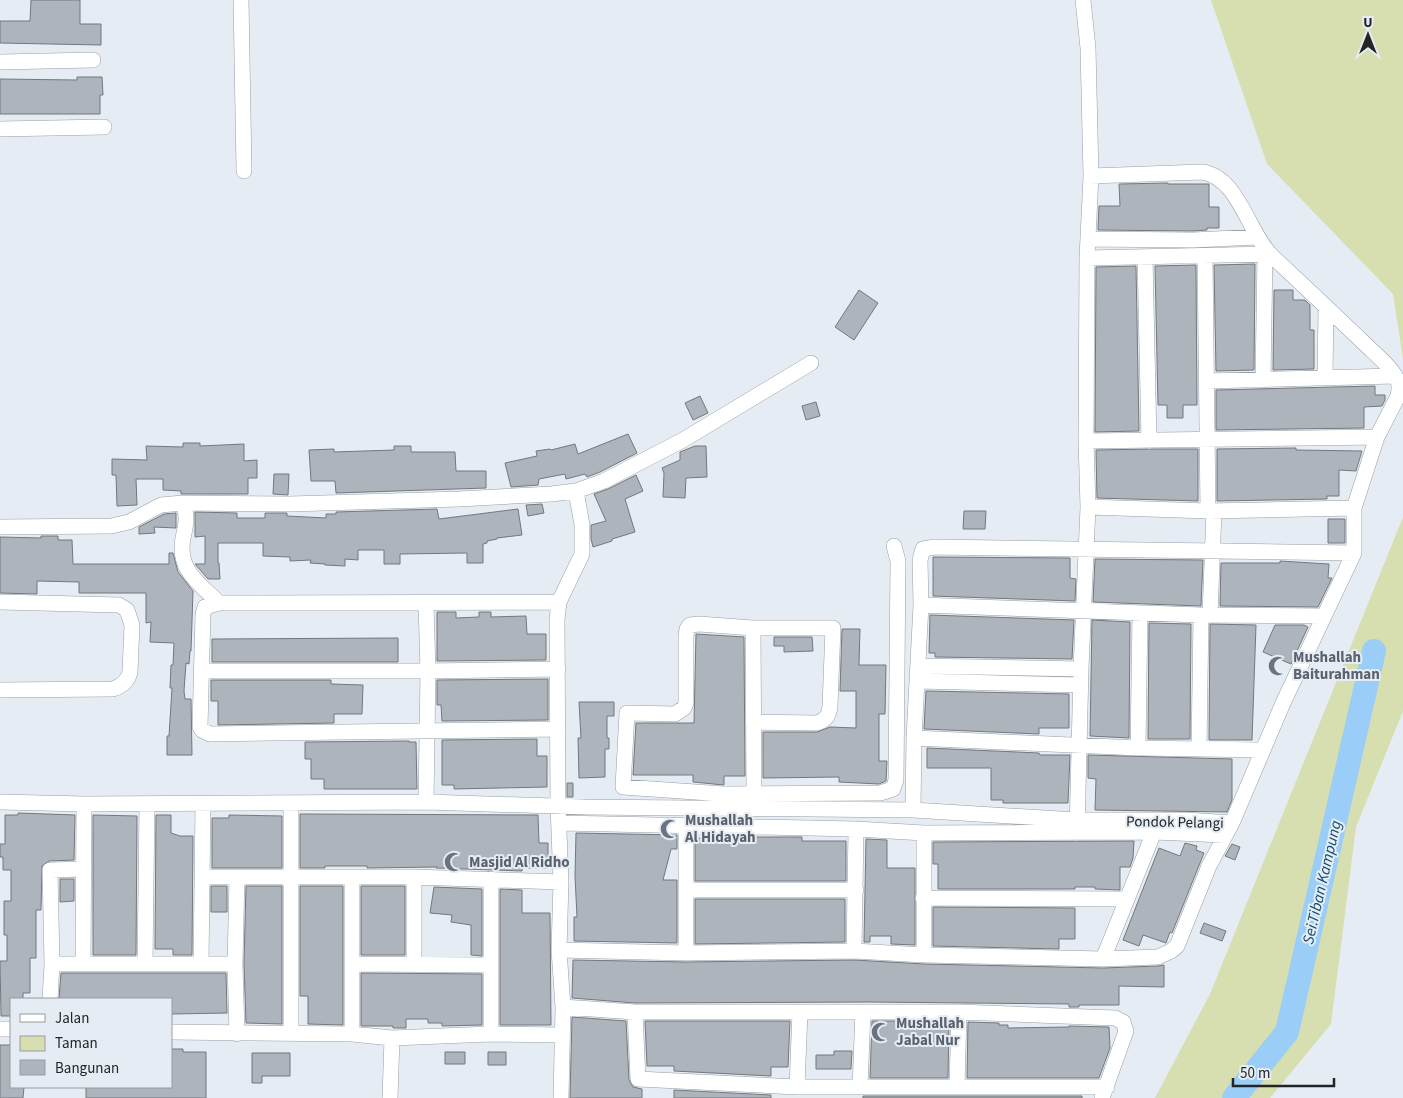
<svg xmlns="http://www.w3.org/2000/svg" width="1403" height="1098" font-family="'Source Sans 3',sans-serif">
<rect width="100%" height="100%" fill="#e5ecf3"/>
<path fill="#d7dfb1" d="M1211,0H1403V359L1393,294L1267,164Z
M1403,517V711L1356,827L1331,1024L1270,1098H1155L1210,994Z"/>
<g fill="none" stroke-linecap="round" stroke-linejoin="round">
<path stroke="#9acef8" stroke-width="24" d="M1234,1098L1287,1032L1374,651"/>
</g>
<path fill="#adb4bb" stroke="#71787e" d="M31,0H80V24H101V45L0,43V21H30Z
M77,77H102L103,95H100V114H0V79L77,80Z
M1168,183V184H1209V207H1219V228H1207V230L1193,231L1098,230L1099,206H1120L1119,184Z
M1255,264L1254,370L1216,371L1214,265Z
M1196,265L1197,405H1183V418H1167V405H1158L1155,266Z
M1136,266L1139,431L1095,432L1096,267Z
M859,290L878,303L854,340L835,327Z
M1274,290H1293V300H1305L1310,305V330H1314V369L1273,370Z
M1375,386V395H1385V400L1382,406L1364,407V428L1216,430V390Z
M700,396L708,413L693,420L685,403Z
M816,402L820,416L806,420L802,406Z
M628,434L637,453L600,472L587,477L585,474L566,479L565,474L539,479L538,485L511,487L505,463L537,456L536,451L550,449L551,450L575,444L578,454Z
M183,443H200V446L244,444V461L257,460V478H248V494H181V491L163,490V479H136L137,505L117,506L116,475H112V459L147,460L146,446L183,447Z
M394,446H411V452H455L456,471H486V488L336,493L335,481H311L309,450L334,449V452L394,450Z
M695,446H706L707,477L686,478L685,498L663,497L664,473L662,468L680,460V452Z
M1296,448V450L1362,451L1356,471L1339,470V496H1327V499L1217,501V449Z
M1153,449H1198V501L1097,498L1096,450Z
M274,474H289L288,495L273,494Z
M636,475L643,491L625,499L635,532L612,539V541L593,547L591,539V525L606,521L594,494L608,489Z
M542,504L544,513L528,516L526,505Z
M437,509L439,519L518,509L522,535L497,538V539L487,541V543L483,544V563H467V553L400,554V564H384V550H358V560L345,559V566L325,565V564L310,563L311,560L290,561V557L263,556V543H218V563H219L220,579H208L195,564H205V536L195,537V512L237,513V518H265V513H287V516L326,518V514H336V512Z
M964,511H986L985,529H963Z
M176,513V528L154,527L155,533L139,534V527L164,514Z
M1328,519H1345V543H1328Z
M41,536H58V540H72L73,564H169V553H173L178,572L193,591L191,651H190L189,664L186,663L184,691L185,699H191L192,755H167V736H169L172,688H170L171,665H173L174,643L150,642L151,622L146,623V593H79V582L37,581V594L0,593V537L41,538Z
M933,557L1070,558V578L1076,579L1075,601L933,596Z
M1095,559L1203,560L1201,606L1093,602Z
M1280,561L1329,564L1328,578H1332L1318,607L1220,606L1221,563H1280Z
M437,612H456V618L479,617V612H491V617L526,616L527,634H546V660L437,661Z
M930,615L1074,620L1072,659L935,657V653H929Z
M1092,620L1130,622L1129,738L1090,736Z
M1149,623L1191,624L1190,739H1148Z
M1210,624L1256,625L1252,740H1209Z
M1275,625H1304L1308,627L1291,664L1263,652Z
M842,629H860L859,665H886L885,714H879V761H887L886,781L879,784L839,782V777L763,778V732H817L830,727L856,728V691H840Z
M696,634L744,637L745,776H724V785L693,782V775H633L636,723H694Z
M774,637H812L813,651L784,652V646H774Z
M398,638V662H212V639Z
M548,679V720L442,721L441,705H437V680Z
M211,680H331V684L363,685L362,714H334V723L218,725V701H211Z
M926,691L1069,694V728H1039V734L924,729Z
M579,702H614V716H607V738H609V749H605V777L579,778L578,738H581Z
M537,739V756H547V787L454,789V785H442V740Z
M409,741V742H416L417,789H324V779H311V759H305V742Z
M927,748L1039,753L1040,755H1070L1068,803H1003V800H991V768H927Z
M1088,755L1232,759V800L1227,812L1095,810L1096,779L1088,778Z
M567,783H573V797H567Z
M18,813L75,815L74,860L49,861L42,866L41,910H36V958H30V993H23V999H11V1016H1L0,961H7V935H4V901H11V870H3V857H0V844H5V815H18Z
M300,814L538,815L539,843H548V868H522V871L436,868L437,867L367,868V866H325V868H300Z
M93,815L137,816L136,955H93Z
M156,815H171V833L180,836H193L192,955H173V949H155Z
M229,815L282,816V868H212V818H229Z
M576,833L677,835V849H671L663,880H677V943L574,941V917H577L575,876Z
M736,837H802V841H846V881H695V838L736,839Z
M866,839L887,840V868H915V945L891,944V936H870V942H864Z
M1134,841L1133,858L1130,867H1120V890L1095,889V887H1075V889H938V864H933V842Z
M1185,843L1197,846L1196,850L1204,853L1172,933L1170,932L1166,943L1143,935L1139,946L1123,940L1159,848L1180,856Z
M1232,844L1240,847L1235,860L1225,856Z
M60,879H74V901L60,902Z
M211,886H227V912H211Z
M246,886H282V1024L246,1023L244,964Z
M300,886H343V1025L308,1024V996H300Z
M361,886H405V955H361Z
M434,887L482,889V956L471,955V925L451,922L452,915L430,913Z
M500,889L522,890V913H550L551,1025H500Z
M695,899H845V942L695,944Z
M933,907L1075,908V939H1059V949L933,946Z
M1204,923L1226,931L1222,941L1200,933Z
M573,960L686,962L854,960L924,964L1103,968L1158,966L1164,965V987L1119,986V1005H1079V1007H1069V1004L868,1002L635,1003L572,998Z
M61,973H226L227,1013L171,1014V999H59Z
M361,973L482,974V1025L442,1026V1023H428V1019H406V1028H393V1026H361Z
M572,1017L626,1021L629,1080L633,1087L642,1089V1098H570Z
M645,1021H790L788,1067H771V1076L674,1071V1066H647Z
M872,1021H949L948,1078H870Z
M968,1022L999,1023V1025H1008V1028L1069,1027V1026L1109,1027L1110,1048L1099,1078H967Z
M0,1045H11V1087H24L23,1098H0Z
M171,1049H183V1052H206V1098H86V1087H171Z
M834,1051H852L851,1069H816V1055H834Z
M445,1052H465V1064H445Z
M488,1052H506V1065H488Z
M252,1053H290V1076H262V1083H252Z
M674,1090L771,1095V1098H674Z
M863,1096H1082V1098H863Z"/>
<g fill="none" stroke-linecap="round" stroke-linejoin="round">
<defs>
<path id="minor" d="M241,0L244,171
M1083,0L1088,48L1091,176
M0,62L93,60
M0,129L104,127
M1088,239L1193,240L1257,237
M1145,257L1149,441
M1205,257L1208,511
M1087,258L1270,254
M1325,378L1326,307
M1263,380L1265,254
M1207,381L1395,376
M1086,441L1377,437
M576,491L604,481L683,440L811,363
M183,503C188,517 186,524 183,538C177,570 199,583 219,603
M1088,507L1208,511L1354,508
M0,527L111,526L129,522L161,505L183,503L290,504L459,499L551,494L576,491L582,525V554L559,602L557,620L558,806L561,882L559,950L563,1007L561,1098
M0,602L119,605L127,610L132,625L130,672C128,681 122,686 113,689L0,690
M921,605L1201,615L1324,616
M1210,615L1214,511
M753,628L754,794
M919,666L1081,669
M201,671H428L558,669
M918,681L1080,685
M753,722L817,723C826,720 829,716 830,706L833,628H753L699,624L690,625L687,629L686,636V703L684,708L675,714L627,713L623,787L724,794L880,793L893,789L896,780L898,561L894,546
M558,729L210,734L202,730L200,727L203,614L205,607L219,603L559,602
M914,738L1138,748L1262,750
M1138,748L1140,613
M1199,749L1201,615
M0,802L84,804L426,802L585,807L913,810L1077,820H1186L1232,823
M426,802L428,671L426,604
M291,804V1033
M913,810L914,738L921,605L920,560L923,549L935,547L1354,553
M559,823L856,829L924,833L1154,832L1225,835
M203,877H414L561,882
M237,877L235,964L237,1034
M352,877V1034
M414,877V964
M491,879V1034
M686,890H856
M923,898L1127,899
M559,950L686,953L854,951L924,955L1103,959L1158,957L1171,951L1177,946L1209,866L1232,823L1283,703L1354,553V508L1377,437L1398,396C1399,391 1400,386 1398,381C1392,367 1376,355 1365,344C1335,315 1304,286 1273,257C1248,234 1239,177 1202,172L1091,176L1087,258L1086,441L1088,507L1081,669L1077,833
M854,951L856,829
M686,953V826
M924,955V833
M1103,959L1154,832
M52,964H235
M83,964L84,804
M145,964L147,804
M201,964L203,804
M352,964L491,965
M50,999L52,964L50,870L84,869
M563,1007L635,1012H959L1115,1018L1123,1022L1126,1031L1102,1098
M635,1012L638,1079L797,1087H1107
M0,1029H11
M171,1032L352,1034L392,1038L491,1034L562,1035
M797,1087L800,1012
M860,1087L863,1012
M957,1087L959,1012
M390,1098L392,1038"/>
</defs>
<use href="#minor" stroke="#989fa6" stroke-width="16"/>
<use href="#minor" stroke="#fff" stroke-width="15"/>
</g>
<defs>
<symbol id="mosque-bare" viewBox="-9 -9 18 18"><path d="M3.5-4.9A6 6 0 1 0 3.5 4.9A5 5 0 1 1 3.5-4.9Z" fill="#6b7280" stroke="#e5ecf3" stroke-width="2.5" paint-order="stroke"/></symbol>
</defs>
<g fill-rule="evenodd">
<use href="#mosque-bare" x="1264" y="652" width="28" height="28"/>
<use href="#mosque-bare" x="656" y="815" width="28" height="28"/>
<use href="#mosque-bare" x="440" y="848" width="28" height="28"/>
<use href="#mosque-bare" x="867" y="1018" width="28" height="28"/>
</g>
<g text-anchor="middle" stroke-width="4" stroke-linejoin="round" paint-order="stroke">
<g font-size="15" font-weight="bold" fill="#5b616d" stroke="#e5ecf3" text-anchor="start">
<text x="1293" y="662">Mushallah<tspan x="1293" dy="17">Baiturahman</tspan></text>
<text x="685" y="825">Mushallah<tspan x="685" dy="17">Al Hidayah</tspan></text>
<text x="469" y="867">Masjid Al Ridho</text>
<text x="896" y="1028">Mushallah<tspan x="896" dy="17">Jabal Nur</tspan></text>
</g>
<g font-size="15" fill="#222528" stroke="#e5ecf3">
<text transform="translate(1175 822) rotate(1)" y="5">Pondok Pelangi</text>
</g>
<g font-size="16" font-style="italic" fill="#104c73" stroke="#e5ecf3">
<text transform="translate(1321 882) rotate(-77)" y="6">Sei.Tiban Kampung</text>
</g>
</g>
<rect x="10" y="998" width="162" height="90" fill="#e5ecf3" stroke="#979ca2"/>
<rect x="20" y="1014" width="25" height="8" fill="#ffffff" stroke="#979ca2"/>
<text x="55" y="1023" font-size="15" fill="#222528">Jalan</text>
<rect x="20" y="1036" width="25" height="15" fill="#d7dfb1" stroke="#979ca2"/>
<text x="55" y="1048" font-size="15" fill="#222528">Taman</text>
<rect x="20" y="1060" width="25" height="15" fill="#adb4bb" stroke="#979ca2"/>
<text x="55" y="1073" font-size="15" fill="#222528">Bangunan</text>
<g transform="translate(1368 35)" stroke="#e5ecf3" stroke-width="4" paint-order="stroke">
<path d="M0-4L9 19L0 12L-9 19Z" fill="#222528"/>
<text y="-8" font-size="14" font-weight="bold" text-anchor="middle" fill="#222528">U</text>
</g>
<path d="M1233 1078v8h101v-8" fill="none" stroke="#222528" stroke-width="2.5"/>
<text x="1240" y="1078" font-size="15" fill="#222528" stroke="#e5ecf3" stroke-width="4" paint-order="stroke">50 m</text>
</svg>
